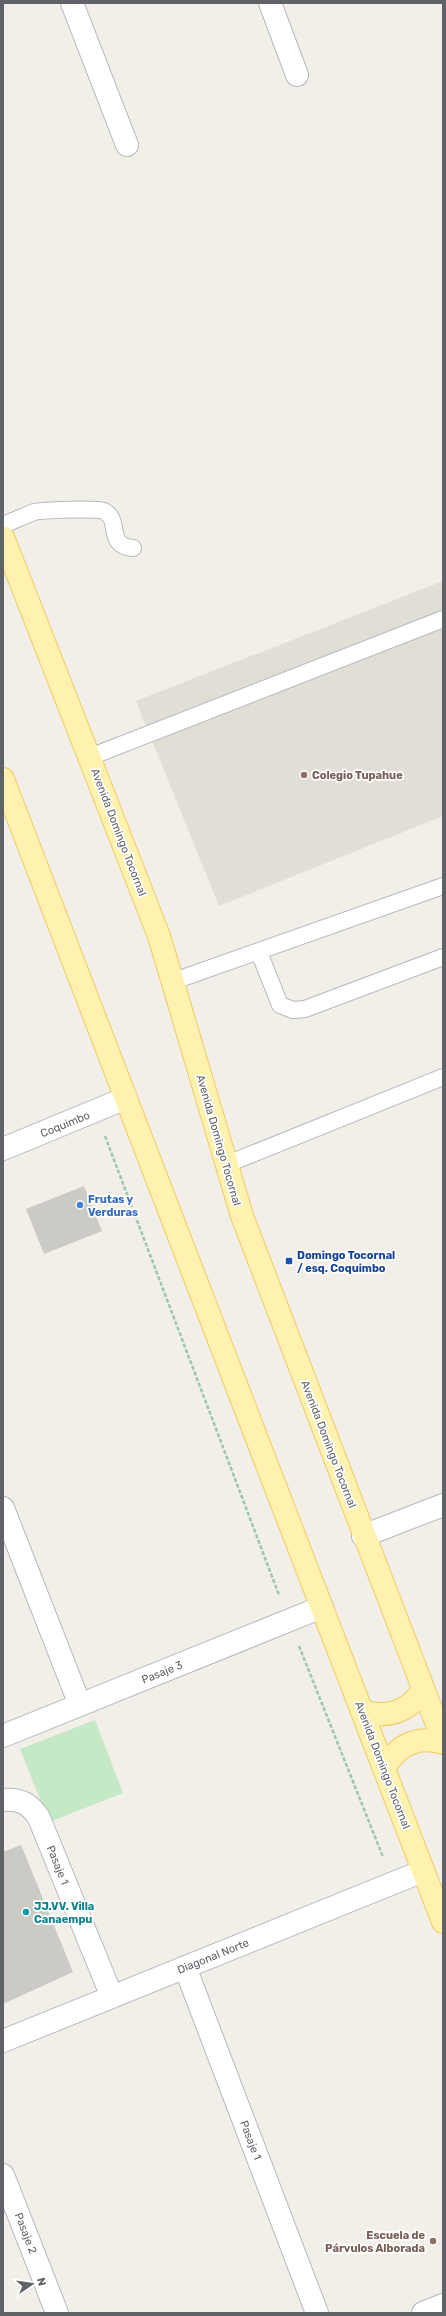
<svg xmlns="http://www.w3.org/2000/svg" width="446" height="2316" font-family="Rubik,sans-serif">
<rect width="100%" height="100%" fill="#f1efe8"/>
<path fill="#e1ded6" d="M443,581V816L219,906L136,701Z"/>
<path fill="#c5e8c5" d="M95,1720L123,1793L49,1822L20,1749Z"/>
<path fill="#cccac5" d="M84,1186L102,1231L44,1254L26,1209Z
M21,1845L73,1972L3,2004V1852Z"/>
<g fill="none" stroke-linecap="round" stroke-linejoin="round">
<defs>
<path id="service" d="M3,525C13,521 24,516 34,512C43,510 97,508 104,511C122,520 105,546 133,548
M90,757L443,619
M259,952L280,1005L293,1010L305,1009L443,957
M174,981L443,886
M225,1165L443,1077"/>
<path id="minor" d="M72,3L127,145
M270,3L297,75
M3,1508L80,1705
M363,1536L443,1505
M3,1736L322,1607
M3,1800C20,1798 30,1804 39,1818L112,1997
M185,1967L317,2313
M3,2041L423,1871
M3,2175L57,2313
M423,2313L443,2305"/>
<path id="tertiary" d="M3,1149L126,1098"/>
<path id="primary" d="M3,537L159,936L242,1216L443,1740
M3,779L443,1922
M362,1711C388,1719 409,1712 423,1689
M384,1769C397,1745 417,1735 443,1743"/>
</defs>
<use href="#service" stroke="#b5b8bc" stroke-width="18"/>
<use href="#minor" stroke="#b5b8bc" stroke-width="24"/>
<use href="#tertiary" stroke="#b5b8bc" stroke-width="24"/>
<use href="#primary" stroke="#f2c960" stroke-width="24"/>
<path stroke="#9cc7a9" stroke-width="2.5" stroke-dasharray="4 2" stroke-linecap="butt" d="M105,1136L279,1595
M299,1646L383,1857"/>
<use href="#service" stroke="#fff" stroke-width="16"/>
<use href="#minor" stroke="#fff" stroke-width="22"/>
<use href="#tertiary" stroke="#fff" stroke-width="22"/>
<use href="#primary" stroke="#fff2af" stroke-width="22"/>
</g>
<g fill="#8d6e63" stroke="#fff" stroke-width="1.5">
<circle cx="304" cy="775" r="4"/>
<circle cx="433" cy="2241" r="4"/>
</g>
<circle fill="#3f7fe0" stroke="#fff" stroke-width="1.5" cx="80" cy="1205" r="4"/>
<rect fill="#1a4fb4" stroke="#fff" stroke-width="1.5" x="285" y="1257" width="8" height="8" rx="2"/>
<circle fill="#0f9aa8" stroke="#fff" stroke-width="1.5" cx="26" cy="1912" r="4"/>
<g text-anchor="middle" stroke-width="3.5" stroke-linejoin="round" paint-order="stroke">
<g font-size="11" font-weight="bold" fill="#785e54" stroke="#fff" text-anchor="start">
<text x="312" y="779">Colegio Tupahue</text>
<text x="425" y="2239" text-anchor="end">Escuela de<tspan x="425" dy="13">Párvulos Alborada</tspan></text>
</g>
<g font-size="11" fill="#5f6368" stroke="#fff">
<text transform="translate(119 832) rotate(69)" y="4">Avenida Domingo Tocornal</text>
<text transform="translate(65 1124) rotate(-22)" y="4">Coquimbo</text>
<text transform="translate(219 1140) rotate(74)" y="4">Avenida Domingo Tocornal</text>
<text transform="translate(329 1444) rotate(69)" y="4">Avenida Domingo Tocornal</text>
<text transform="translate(162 1672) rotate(-22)" y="4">Pasaje 3</text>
<text transform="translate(383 1765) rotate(69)" y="4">Avenida Domingo Tocornal</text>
<text transform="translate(58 1865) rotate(68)" y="4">Pasaje 1</text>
<text transform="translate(213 1956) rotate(-22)" y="4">Diagonal Norte</text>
<text transform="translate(251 2140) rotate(69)" y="4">Pasaje 1</text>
<text transform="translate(26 2233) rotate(69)" y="4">Pasaje 2</text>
</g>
<g font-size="11" font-weight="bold" fill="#366cbe" stroke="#fff" text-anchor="start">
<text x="88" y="1203">Frutas y<tspan x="88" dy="13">Verduras</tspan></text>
</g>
<g font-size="11" font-weight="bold" fill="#164399" stroke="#fff" text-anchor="start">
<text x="297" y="1259">Domingo Tocornal<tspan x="297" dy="13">/ esq. Coquimbo</tspan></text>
</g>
<g font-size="11" font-weight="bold" fill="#0d838f" stroke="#fff" text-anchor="start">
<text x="34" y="1910">JJ.VV. Villa<tspan x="34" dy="13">Canaempu</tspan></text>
</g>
</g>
<rect width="446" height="2316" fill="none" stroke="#5f6368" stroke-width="8"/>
<g transform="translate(32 2284) rotate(77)" stroke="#ffffff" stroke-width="3" paint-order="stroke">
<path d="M0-3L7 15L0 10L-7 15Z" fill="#5f6368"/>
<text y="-6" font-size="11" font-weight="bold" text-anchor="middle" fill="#5f6368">N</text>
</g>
</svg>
